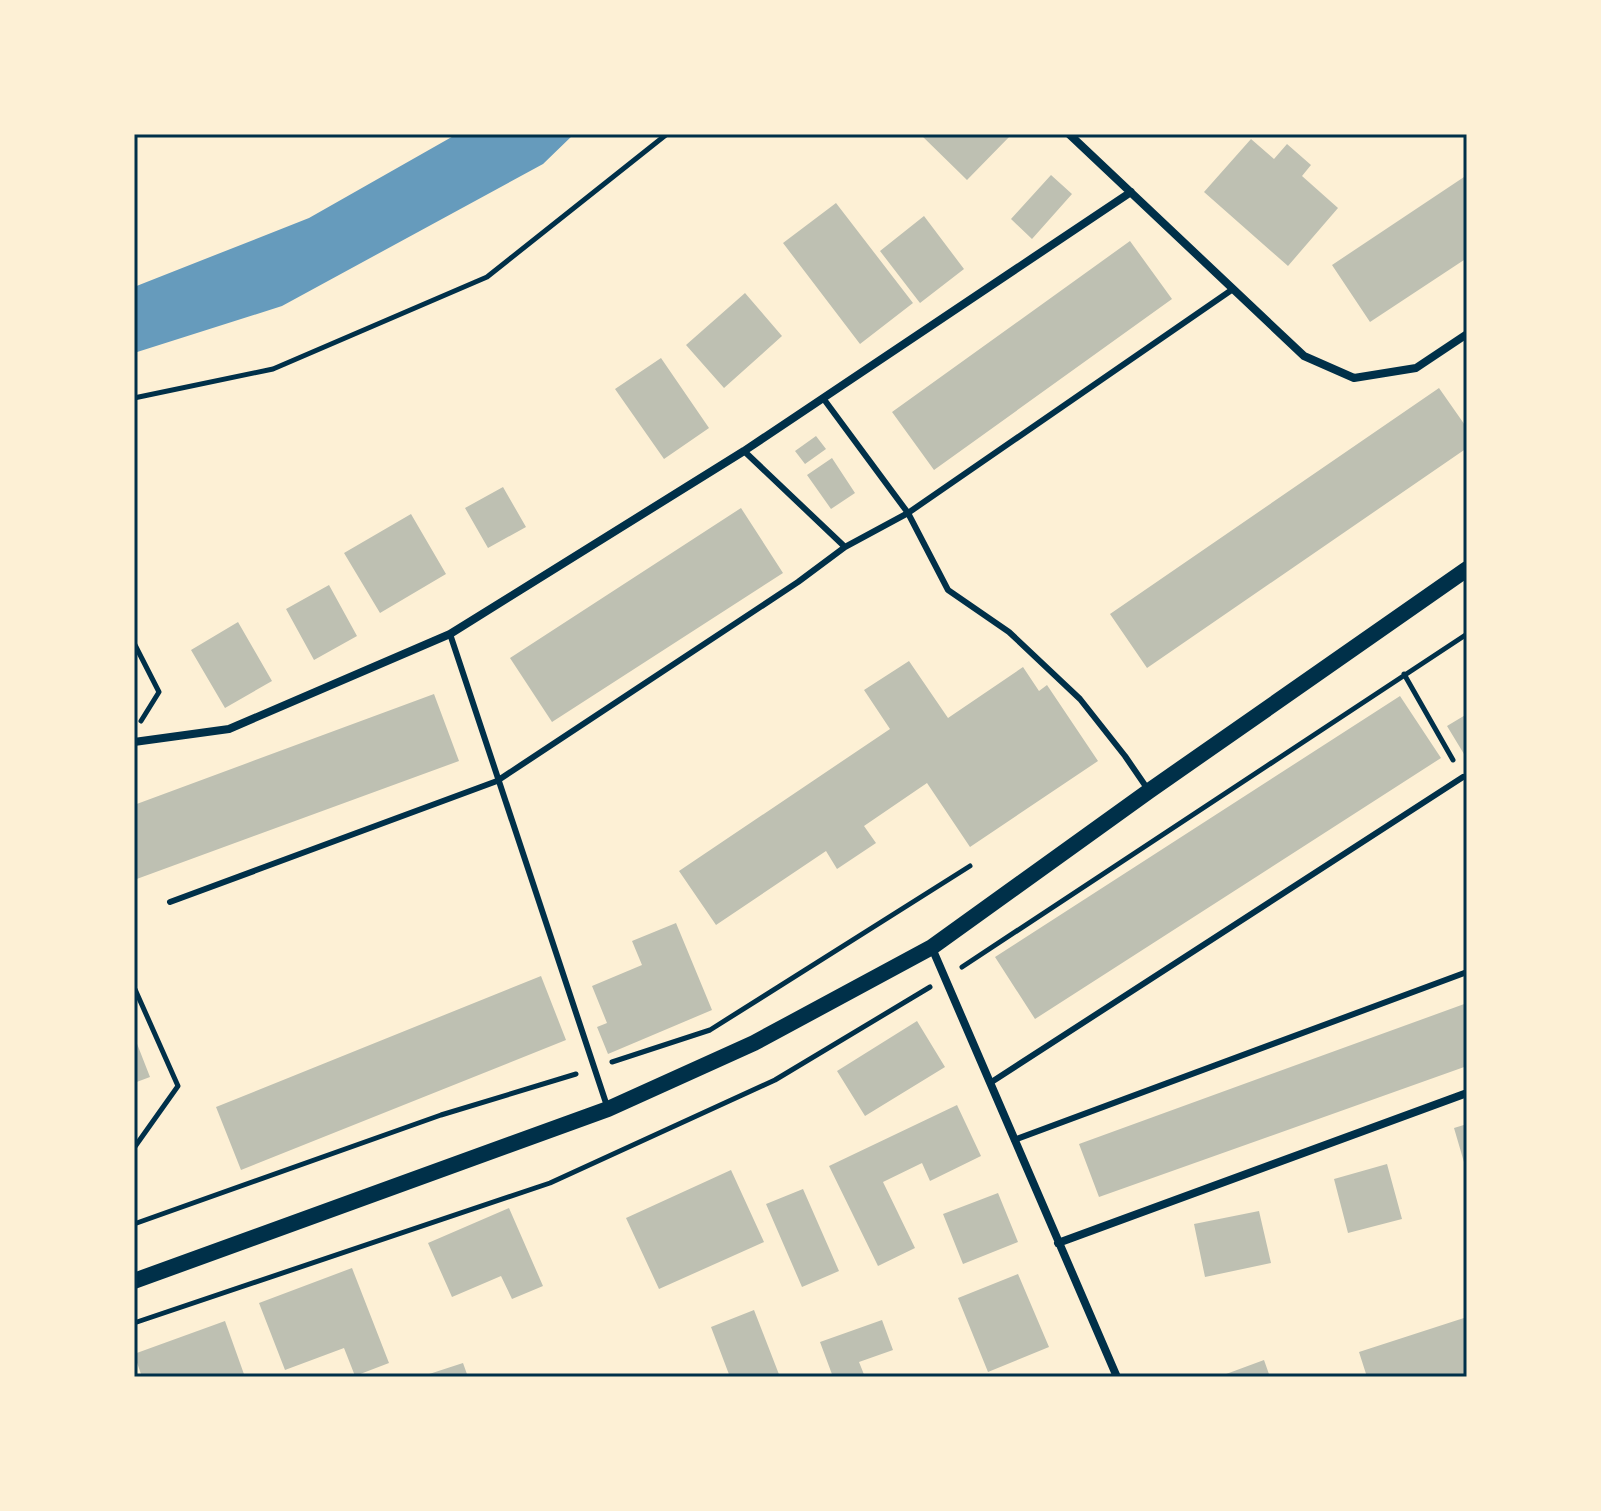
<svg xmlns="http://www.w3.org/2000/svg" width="1601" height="1511" font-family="Literata,serif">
<rect width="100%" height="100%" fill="#fdf0d5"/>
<path fill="#669bbc" d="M457,134H574L543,164L282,306L134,353V287L309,218Z"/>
<path fill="#bec0b2" d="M920,134H1012L967,180Z
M1251,139L1274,159L1287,144L1311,165L1302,176L1338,208L1288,266L1204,192Z
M1051,175L1072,194L1032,239L1011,219Z
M1467,175V258L1370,322L1332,265Z
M836,203L913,303L860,344L783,243Z
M924,216L964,269L920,303L880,251Z
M1130,241L1172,299L934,470L892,412Z
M745,293L782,336L724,388L686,345Z
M661,358L709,428L664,459L615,389Z
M1439,388L1467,428V448L1147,668L1110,614Z
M816,436L826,449L805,464L795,451Z
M832,458L855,493L831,509L807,475Z
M503,487L526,527L488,548L465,508Z
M741,508L783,573L552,722L510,658Z
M411,514L446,574L380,613L344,553Z
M329,585L357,636L314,660L286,609Z
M238,622L272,681L225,708L191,650Z
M909,661L948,718L1023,667L1039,691L1047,685L1098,761L970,847L927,783L864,826L876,843L837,869L826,851L716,925L679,871L890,729L864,690Z
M434,694L459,761L134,880V805Z
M1400,696L1441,758L1035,1019L995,957Z
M1467,714V759L1447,726Z
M676,923L712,1010L608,1054L597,1027L607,1023L592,986L642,965L632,941Z
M541,976L566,1040L241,1170L216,1107Z
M1467,1003V1066L1099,1197L1079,1144Z
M917,1021L945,1067L865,1116L837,1071Z
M134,1036L150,1077L134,1083Z
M957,1105L981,1156L930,1181L922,1163L883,1182L915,1248L878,1266L829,1166Z
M1467,1124V1169H1466L1454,1128Z
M1387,1164L1402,1219L1348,1233L1334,1179Z
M731,1170L764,1242L659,1289L626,1218Z
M803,1189L839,1271L802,1287L766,1204Z
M998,1193L1018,1242L963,1264L943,1214Z
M509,1208L543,1286L512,1299L501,1276L452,1297L428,1243Z
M1259,1211L1271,1263L1205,1277L1194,1224Z
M352,1268L389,1363L355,1376L344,1348L285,1370L259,1303Z
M1018,1274L1049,1347L988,1372L958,1298Z
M754,1310L780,1377H730L711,1327Z
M1467,1317V1377H1367L1359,1352Z
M882,1320L893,1350L859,1362L865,1377H833L820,1342Z
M225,1321L245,1377H142L134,1354Z
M1264,1360L1270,1377H1218Z
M463,1363L468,1377H423V1376Z"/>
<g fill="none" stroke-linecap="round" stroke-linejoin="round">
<path stroke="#003049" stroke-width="5" d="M134,398L273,369L487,277L667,134
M134,643L159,692L141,721
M1404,674L1453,760
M962,967L1467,634
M134,987L178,1086L134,1148
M612,1062L710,1030L970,866
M134,1224L441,1115L576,1074
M134,1323L550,1183L775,1080L930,987"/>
<path stroke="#003049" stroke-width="6" d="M823,398L908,513L948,590L1009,632L1080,699L1125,756L1149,791
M744,451L845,547
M450,634L607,1106
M170,902L497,781L798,582L845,547L908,513L1233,289
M990,1083L1463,777
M1014,1140L1467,972"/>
<path stroke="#003049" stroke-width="8" d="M1069,134L1304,356L1354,378L1416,368L1467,334
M134,742L229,729L450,634L744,451L1131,192
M932,948L1117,1377
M1058,1243L1467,1093"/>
<path stroke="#003049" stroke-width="16" d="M134,1281L608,1109L754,1043L932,947L1149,791L1467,569"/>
</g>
<rect width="1601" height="1511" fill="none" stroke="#fdf0d5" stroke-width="272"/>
<rect x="136" y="136" width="1329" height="1239" fill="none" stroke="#003049" stroke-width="3"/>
</svg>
